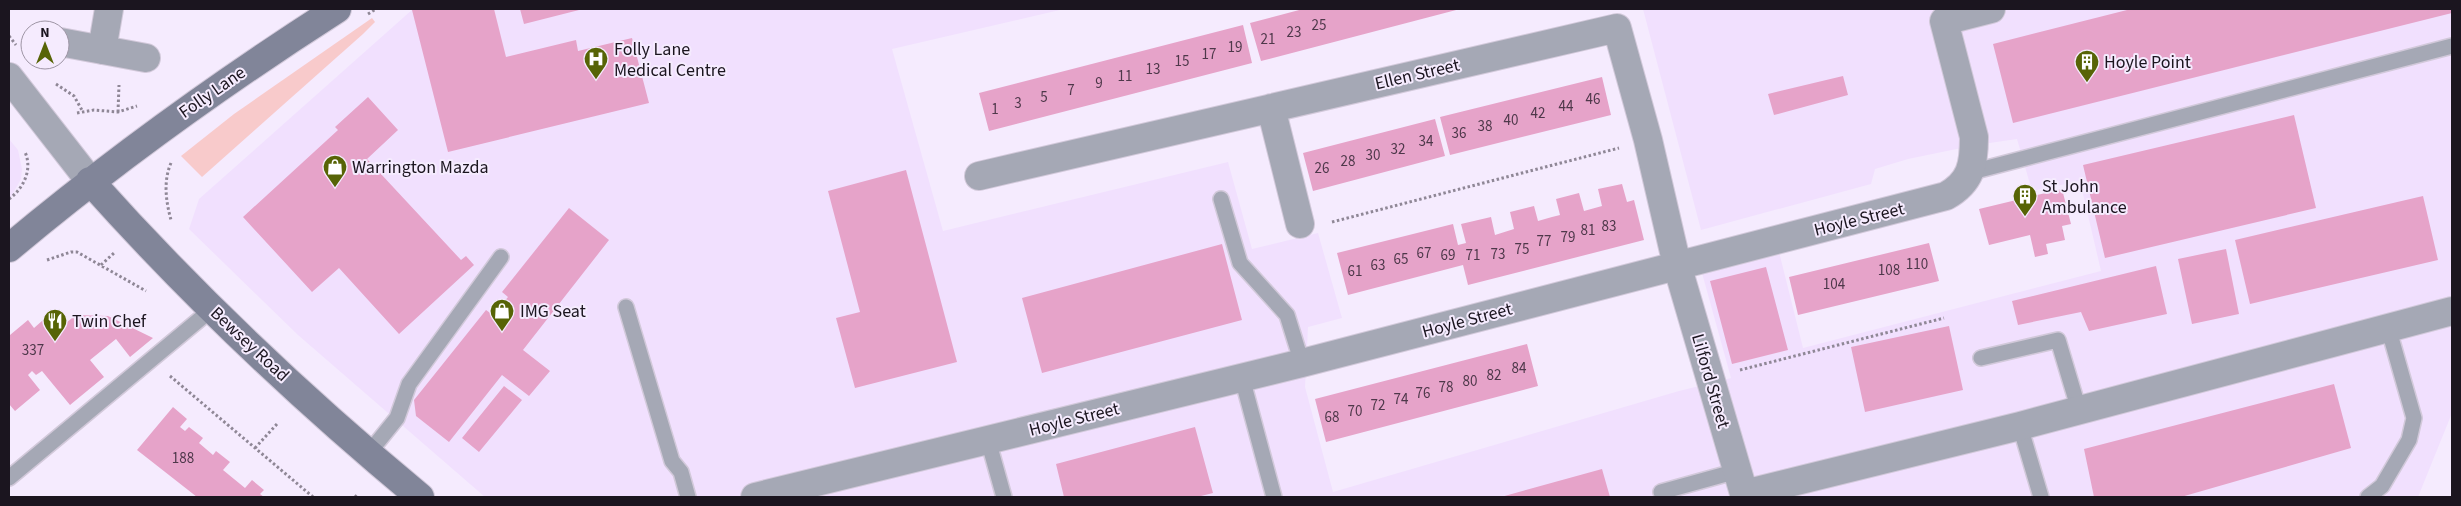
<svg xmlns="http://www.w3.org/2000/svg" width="2461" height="506" font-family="'Source Sans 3',sans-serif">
<rect width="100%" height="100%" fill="#f5ebfe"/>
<path fill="#f1e0fe" d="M413,9H1064L892,49L943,231L1228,162L1252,249L1318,233L1342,318L1308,327L1305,387L1333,492L1679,391L1731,378L1702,273L1779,252L1803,348L2101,271L2080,181L2032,191L2017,139L1976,145L1908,159L1875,169L1871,184L1701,230L1643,9H2452V413L2418,497H485L298,335L189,229L199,199Z
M9,139L18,150L22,169L21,179L9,200Z"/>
<path fill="#f8cacb" d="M372,18L375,22L363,34L202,177L181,156L234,114Z"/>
<path fill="#e6a3c9" d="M417,9H494L506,57L576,40L578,51L632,38L649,103L448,152L412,10Z
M520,9H583L524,24Z
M1303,9H1460L1261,61L1250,23Z
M2131,9H2452V13L2013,123L1993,44Z
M1243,25L1252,63L989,131L979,93Z
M1843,76L1848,95L1774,115L1768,94Z
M1602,77L1611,115L1450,155L1440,117Z
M368,97L398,130L367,159L461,260L466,256L474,265L399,334L339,268L312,292L243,217L338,130L335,127Z
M2294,115L2316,208L2105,258L2083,165Z
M1435,119L1445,156L1313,191L1303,153Z
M906,170L957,362L855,388L836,318L860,312L828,191Z
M1622,184L1627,202L1634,200L1644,240L1468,285L1463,265L1348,295L1337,253L1453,224L1458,245L1466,243L1461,224L1491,217L1495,235L1514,229L1510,212L1534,206L1538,221L1552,217L1560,215L1556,199L1579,193L1584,211L1602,206L1598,189Z
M2062,189L2071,224L2062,226L2065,240L2046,244L2048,254L2035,257L2030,235L1989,245L1979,209Z
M2423,196L2438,260L2250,304L2235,240Z
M569,208L609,240L523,350L550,371L529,396L502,375L449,442L416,416L414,400L486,310L493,315L508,297L502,292Z
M1929,243L1939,281L1798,315L1789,277Z
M1222,244L1242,320L1042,373L1022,298Z
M2226,249L2239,314L2192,324L2178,259Z
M2156,266L2167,314L2089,331L2081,312L2018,325L2012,301Z
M1766,267L1788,350L1732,364L1710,281Z
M51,313L62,326L76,315L108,316L153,338L130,357L116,339L90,360L104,377L70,405L42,371L36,375L32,371L28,375L40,390L15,411L9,404V333L10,335L28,320L34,328Z
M1949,326L1963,390L1865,412L1851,347Z
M1527,344L1538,386L1326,442L1315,399Z
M2334,384L2351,448L2181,497H2094L2084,449Z
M504,386L522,400L479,452L462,438Z
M173,407L187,419L180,427L185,431L189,427L203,438L199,443L213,455L216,451L230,462L223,470L245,488L252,480L264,490L260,494L264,497H197L137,450Z
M1195,427L1213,493L1197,497H1064L1056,464Z
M1602,469L1610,497H1501Z"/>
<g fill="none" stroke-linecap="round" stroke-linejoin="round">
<defs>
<path id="lane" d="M1968,173L2452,46
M1221,199L1240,263L1287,315L1302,363
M626,307L672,461L681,472L688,497
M1981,358L2058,340L2079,410
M1242,378L1274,497
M2020,426L2041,497
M988,440L1004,497
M368,454L397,418L409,384L501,257
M9,478L212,309
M1663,497L1661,492L1737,471
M2368,497L2382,486L2409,440L2414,418L2388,327"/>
<path id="street" d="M60,42L146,58
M102,50L109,9
M9,77L90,181
M1271,108L1300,224
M979,176L1617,28L1648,140L1677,265L1745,497
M1744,494L2020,426L2452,311
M755,497L1302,363L1946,196C1971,182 1974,165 1974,137L1944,21L1991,9"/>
<path id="secondary" d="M90,181C191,294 303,400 420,497
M9,248C113,161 223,82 337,9"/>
</defs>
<use href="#lane" stroke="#d2c9da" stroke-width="18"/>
<use href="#street" stroke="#d2c9da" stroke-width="30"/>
<use href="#secondary" stroke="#d2c9da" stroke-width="30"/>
<path stroke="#8f8796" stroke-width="3" stroke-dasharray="2.5 2.5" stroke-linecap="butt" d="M368,14L376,9
M9,36L16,45
M56,84L74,96L83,112
M118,112L119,85
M77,113L94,110L118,112L137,106
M171,163C163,181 166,202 171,220
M9,199C23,189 33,170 25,152
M1332,222L1619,148
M47,260L71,252H77L146,291
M101,265L114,253
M1740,370L1944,318
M170,376L313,497
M255,448L277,424
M355,497L358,494"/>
<use href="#lane" stroke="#a5a8b5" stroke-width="15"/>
<use href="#street" stroke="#a5a8b5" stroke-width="28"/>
<use href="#secondary" stroke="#818599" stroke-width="28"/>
</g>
<defs>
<symbol id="hospital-pin" viewBox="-11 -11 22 30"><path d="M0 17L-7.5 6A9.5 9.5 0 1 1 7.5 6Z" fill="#576406" stroke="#f5ebfe"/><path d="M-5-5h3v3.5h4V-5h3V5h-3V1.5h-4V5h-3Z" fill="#fff"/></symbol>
<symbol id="building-pin" viewBox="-11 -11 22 30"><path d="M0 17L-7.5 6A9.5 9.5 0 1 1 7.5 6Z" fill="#576406" stroke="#f5ebfe"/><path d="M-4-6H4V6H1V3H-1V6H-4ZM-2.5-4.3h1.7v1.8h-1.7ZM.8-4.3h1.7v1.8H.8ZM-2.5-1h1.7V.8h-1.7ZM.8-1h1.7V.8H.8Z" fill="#fff"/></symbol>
<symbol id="shop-pin" viewBox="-11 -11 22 30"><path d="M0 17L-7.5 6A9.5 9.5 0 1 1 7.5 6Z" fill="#576406" stroke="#f5ebfe"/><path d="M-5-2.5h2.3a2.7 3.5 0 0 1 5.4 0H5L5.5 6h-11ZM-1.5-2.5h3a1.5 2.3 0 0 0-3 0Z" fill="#fff"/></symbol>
<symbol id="restaurant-pin" viewBox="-11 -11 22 30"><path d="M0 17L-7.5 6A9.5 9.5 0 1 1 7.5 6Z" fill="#576406" stroke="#f5ebfe"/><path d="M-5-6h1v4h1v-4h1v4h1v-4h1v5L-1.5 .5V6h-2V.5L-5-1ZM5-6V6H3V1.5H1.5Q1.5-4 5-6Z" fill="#fff"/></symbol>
</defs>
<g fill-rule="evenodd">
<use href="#hospital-pin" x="582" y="45" width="28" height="38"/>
<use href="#building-pin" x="2073" y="48" width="28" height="38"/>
<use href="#shop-pin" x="321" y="153" width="28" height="38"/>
<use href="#building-pin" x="2011" y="182" width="28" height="38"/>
<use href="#shop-pin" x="488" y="297" width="28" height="38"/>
<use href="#restaurant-pin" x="41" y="307" width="28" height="38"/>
</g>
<g text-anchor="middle" stroke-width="4" stroke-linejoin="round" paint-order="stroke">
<g font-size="15" fill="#4e384a">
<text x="1319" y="30">25</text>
<text x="1294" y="37">23</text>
<text x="1268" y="44">21</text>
<text x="1235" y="52">19</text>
<text x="1209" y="59">17</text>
<text x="1182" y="66">15</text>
<text x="1153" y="74">13</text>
<text x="1125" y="81">11</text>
<text x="1099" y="88">9</text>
<text x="1071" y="95">7</text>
<text x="1044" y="102">5</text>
<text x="1593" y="104">46</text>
<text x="1018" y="108">3</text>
<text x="1566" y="111">44</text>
<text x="995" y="114">1</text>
<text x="1538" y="118">42</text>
<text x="1511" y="125">40</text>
<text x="1485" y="131">38</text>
<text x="1459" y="138">36</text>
<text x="1426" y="146">34</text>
<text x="1398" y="154">32</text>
<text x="1373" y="160">30</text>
<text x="1348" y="166">28</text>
<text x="1322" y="173">26</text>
<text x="1609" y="231">83</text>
<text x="1588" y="235">81</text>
<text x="1568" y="242">79</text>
<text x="1544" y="246">77</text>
<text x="1522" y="254">75</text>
<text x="1424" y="258">67</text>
<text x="1498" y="259">73</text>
<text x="1448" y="260">69</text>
<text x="1473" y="260">71</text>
<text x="1401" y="264">65</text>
<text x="1917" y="269">110</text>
<text x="1378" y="270">63</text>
<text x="1889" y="275">108</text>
<text x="1355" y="276">61</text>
<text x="1834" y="289">104</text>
<text x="33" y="355">337</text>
<text x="1519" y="373">84</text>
<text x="1494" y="380">82</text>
<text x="1470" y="386">80</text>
<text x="1446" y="392">78</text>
<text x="1423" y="398">76</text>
<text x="1401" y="404">74</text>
<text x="1378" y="410">72</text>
<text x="1355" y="416">70</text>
<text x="1332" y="422">68</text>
<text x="183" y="463">188</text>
</g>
<g font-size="18" fill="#1b151f" stroke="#f5ebfe" text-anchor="start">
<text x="614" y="55">Folly Lane<tspan x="614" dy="21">Medical Centre</tspan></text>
<text x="2104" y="68">Hoyle Point</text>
<text x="352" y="173">Warrington Mazda</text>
<text x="2042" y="192">St John<tspan x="2042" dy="21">Ambulance</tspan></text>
<text x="520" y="317">IMG Seat</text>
<text x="72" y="327">Twin Chef</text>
</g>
<g font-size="18" fill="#1b151f" stroke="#f5ebfe">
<text transform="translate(1417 74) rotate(-13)" y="6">Ellen Street</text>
<text transform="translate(212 92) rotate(-35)" y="6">Folly Lane</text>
<text transform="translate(1859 219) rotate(-14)" y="6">Hoyle Street</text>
<text transform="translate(1467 320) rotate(-15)" y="6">Hoyle Street</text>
<text transform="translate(250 344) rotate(43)" y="6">Bewsey Road</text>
<text transform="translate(1711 381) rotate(74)" y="6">Lilford Street</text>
<text transform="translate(1074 419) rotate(-14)" y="6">Hoyle Street</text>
</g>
</g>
<rect width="2461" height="506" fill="none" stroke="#1b151f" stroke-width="20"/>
<g transform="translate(45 45)"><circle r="24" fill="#f5ebfe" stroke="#9e95a5"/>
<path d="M0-4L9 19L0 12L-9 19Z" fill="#576406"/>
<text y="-8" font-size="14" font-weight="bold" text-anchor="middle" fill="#1b151f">N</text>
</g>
</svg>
